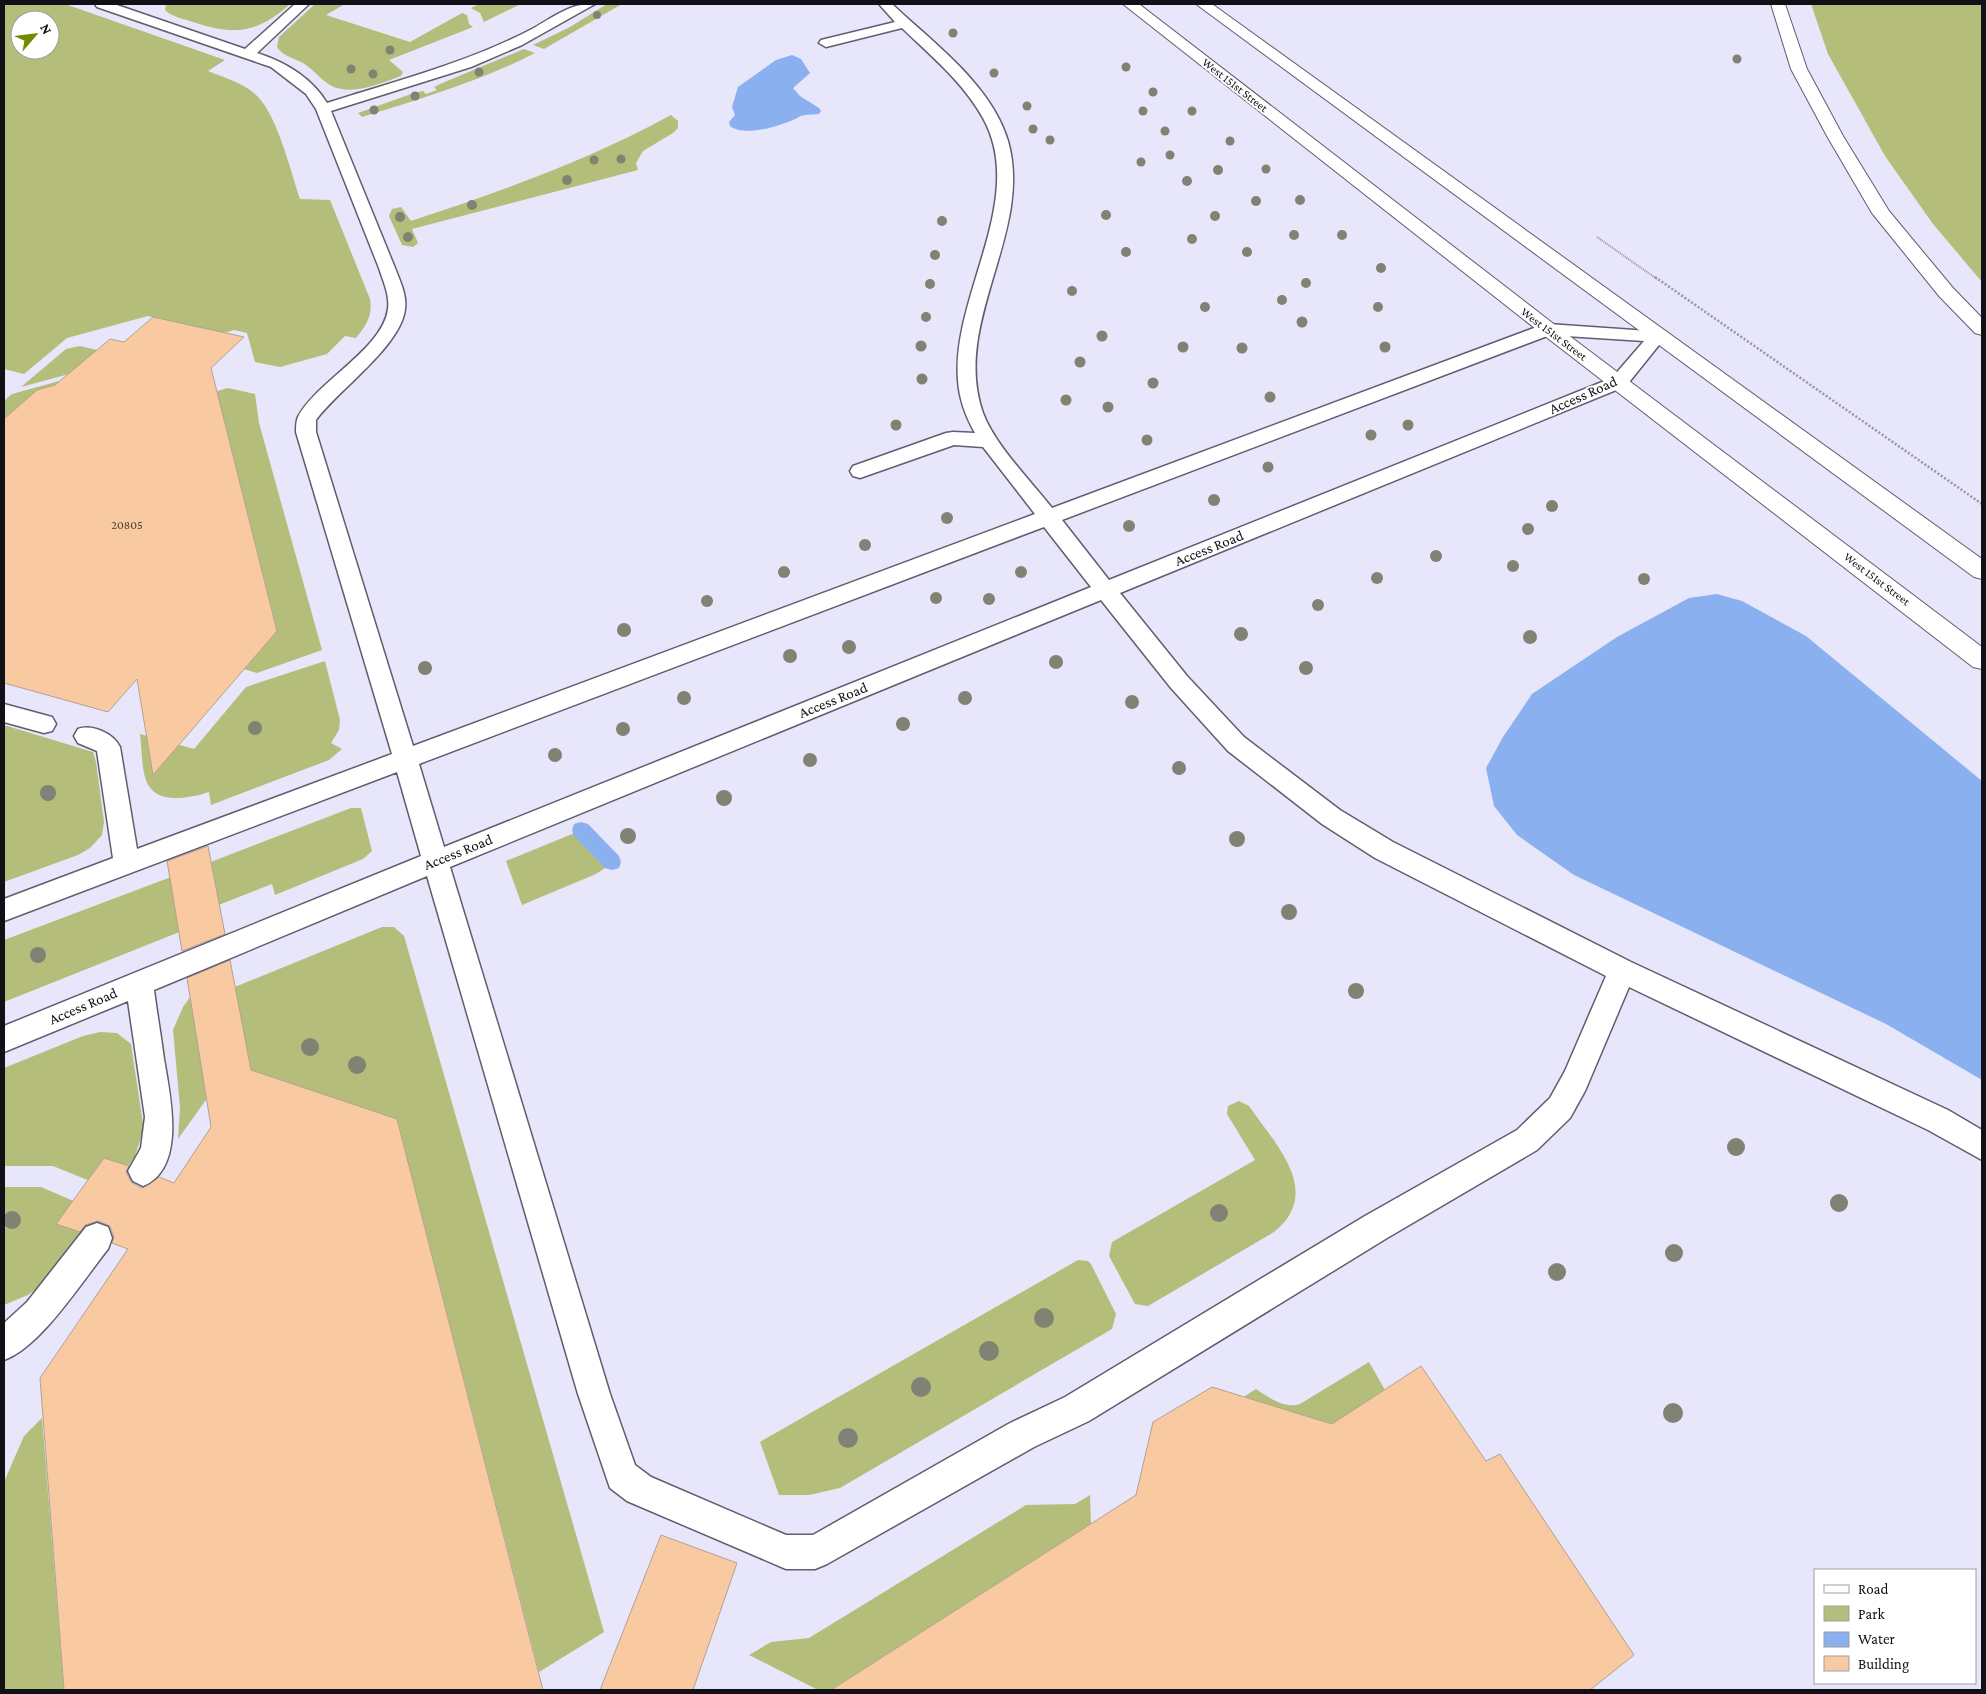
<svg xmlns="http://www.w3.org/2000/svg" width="1986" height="1694" font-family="'Crimson Pro',serif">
<rect width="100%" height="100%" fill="#e8e6fa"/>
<path fill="#b4be7a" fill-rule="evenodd" d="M4,4H65L225,60L208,71C225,78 247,84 259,98C278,119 291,172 300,199L330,200L370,299C373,315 366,326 356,338L345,336L327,354L280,367L255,362L247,333L234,330L218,335L148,316L67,338L24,374L4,369ZM20,20H50V50H20Z
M166,4H290C258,33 234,36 193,22C184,19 172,17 165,10Z
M315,4H345L326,15L410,42L462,13L467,15L469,24L473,27L389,60L403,72L401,76C382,83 350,97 330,85C320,79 313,69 303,63C294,58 282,56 277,47L279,37Z
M479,4H521L484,22L480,13L471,8Z
M607,4H622L544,49L533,45L570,27Z
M1811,4H1982V282L1933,224L1885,156L1828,54Z
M524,49L535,53C481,81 420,99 362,117L358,113L414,93L423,91L426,94L437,90L434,87L440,84Z
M671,115L678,121V128L673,133L643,151L636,163L638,170L412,229L418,243L413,247L402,245L389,216L392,209L401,207L411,221C499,192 589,160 671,115Z
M80,346L110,353L95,367L21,387L66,349Z
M70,378L6,417L4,416V401L12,394Z
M228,388L255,394L259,423L322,650L257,673L244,669L277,631L221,408L185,400Z
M325,661L340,720L339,730L331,743L342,749L329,760L211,805L209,792C190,798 155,806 146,780C141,766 142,748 140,734L194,749L246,687Z
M4,725L93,752L96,762L104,822L102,835L90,848L78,855L4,882Z
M351,808H361L372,851L363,859L275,895L272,884L211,908L203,865Z
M577,832L607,860L602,862L605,868L596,874L522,905L506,861Z
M179,874L187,929L4,1002V940Z
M382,927H394L404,936L604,1632L539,1672L397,1120L250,1070L225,991Z
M200,983L218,1083L178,1139L180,1108L173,1030L183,1007Z
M100,1032L117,1033L131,1044L143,1124L142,1134L135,1156L112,1190L53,1166H4V1068L83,1036Z
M1239,1101L1249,1106C1275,1144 1324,1192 1274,1232L1148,1306L1135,1304L1109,1256L1112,1242L1255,1160L1227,1114L1228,1106Z
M4,1187H41L97,1211L48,1280L28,1295L4,1305Z
M1078,1260L1088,1261L1091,1264L1116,1314L1112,1329L840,1488L809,1495H779L760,1442Z
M1369,1362L1385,1390L1330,1426L1192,1430L1256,1389C1270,1398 1283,1409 1300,1404Z
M42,1418L64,1690H4V1482L24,1436Z
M1090,1495L1091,1524L831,1690H818L749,1655L771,1642L809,1638L1026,1505L1075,1504Z"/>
<path fill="#8ab0f0" d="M792,55L801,59L810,73L793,88L800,96L819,108L821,111L819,114C813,115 803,114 799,117C784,125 745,138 730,126L729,122L735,115L732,107L738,87L776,60Z
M1717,594L1742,601L1806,636L1982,781V1080L1886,1024L1574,875L1517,835L1494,806L1486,768L1503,737L1532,694L1617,637L1689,598Z"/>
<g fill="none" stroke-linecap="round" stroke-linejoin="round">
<path fill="#8ab0f0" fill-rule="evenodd" d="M581,822L588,824L619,856L621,862L619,868L612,870L605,868L574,836L572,830L574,824Z"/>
</g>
<path fill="#f9c9a1" stroke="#b2a294" d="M153,317L244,337L211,368L277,631L153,775L137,679L108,712L4,683V419L37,390L55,385L110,339L124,342Z
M208,846L225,934L182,951L167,861Z
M230,960L251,1070L397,1119L543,1690H64L40,1378L128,1249L112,1243L114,1237L110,1226L98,1221L85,1225L80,1232L56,1224L104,1158L129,1166L126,1172L131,1182L142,1188L159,1177L174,1183L211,1127L187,978Z
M1421,1366L1486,1461L1500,1454L1634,1655L1590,1690H831L1136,1495L1153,1422L1212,1387L1332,1424Z
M661,1535L737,1563L693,1690H600Z"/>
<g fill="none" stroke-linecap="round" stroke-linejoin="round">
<defs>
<path id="service" d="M95,4H114L245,49L295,4H309L257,53C285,62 311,77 327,103C396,81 467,63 532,29C552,18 572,2 595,4L522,45L471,67L331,111L395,268C400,281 407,295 405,309C401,346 338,390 316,420V432L413,746L1035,514L983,447L954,445L860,478L853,476L850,471L853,466L946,433L953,432L975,433C966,417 959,399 958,380C951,296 1028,199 983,118C963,82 931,56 902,28L826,47L819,43L821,40L895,22L879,4H892C933,43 991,84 1008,141C1034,232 951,322 983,413C995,445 1030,480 1052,508L1542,325L1548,324L1663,332L1666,336L1663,340L1626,386L1120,593L1187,676L1244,737L1340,810L1393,842L1631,962L1948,1110L1982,1130V1160L1928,1130L1629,987L1585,1091L1570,1118L1537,1150L1387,1238L1089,1421L1034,1447L827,1564L815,1569H786L627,1501L610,1488L578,1394L427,876L154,990C157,1013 161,1036 164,1059C170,1095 187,1168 143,1186L133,1181L128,1171L141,1148L145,1117L128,1001L4,1052V1026L421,856L397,772L4,921V899L113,858L97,751L78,743L74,736L78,729C92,724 113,733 120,747L137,849L392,754L296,432C296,427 296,421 298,417C316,382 383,349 388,309C390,295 383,281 379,268L316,109L306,94L271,67L97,7ZM1550,335L1644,341L1612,378L1109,580L1062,520ZM1044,527L1091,587L444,847L419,764ZM1101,600L1171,688L1228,751L1322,824L1375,858L1606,976L1565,1071L1550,1098L1517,1130L1365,1216L1065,1397L1010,1423L813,1535H786L651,1477L635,1465L610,1394L450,867Z
M4,704L52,717L56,724L52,731L44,733L4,722Z
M97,1223L108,1227L112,1238L108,1249C83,1280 41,1347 4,1360V1323L27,1302L86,1227Z"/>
<path id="minor" d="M1771,4H1785L1807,69L1843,136L1889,211L1953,288L1982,318V335L1975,333L1939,296L1872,213L1827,136L1791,69Z"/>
<path id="secondary" d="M1123,4H1139L1555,325L1982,647V669L1973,667L1541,333Z
M1196,4H1212L1982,559V579L1974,577Z"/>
</defs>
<use href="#service" stroke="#5f5d6e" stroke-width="3"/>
<use href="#minor" stroke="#5f5d6e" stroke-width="2"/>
<use href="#secondary" stroke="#5f5d6e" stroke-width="2"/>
<path stroke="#9594a2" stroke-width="2" stroke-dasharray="1 1" stroke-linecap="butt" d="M1597,237L1657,279"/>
<path stroke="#9594a2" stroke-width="2.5" stroke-dasharray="2 2" stroke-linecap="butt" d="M1655,277L1982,504"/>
<use href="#service" fill="#fff" fill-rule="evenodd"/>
<use href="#minor" fill="#fff" fill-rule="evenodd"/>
<use href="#secondary" fill="#fff" fill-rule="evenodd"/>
</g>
<g fill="#818273">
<circle cx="597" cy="15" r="4"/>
<circle cx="953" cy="33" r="4.5"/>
<circle cx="390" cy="50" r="4.5"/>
<circle cx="1737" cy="59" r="4.5"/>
<circle cx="1126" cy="67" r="4.5"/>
<circle cx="351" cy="69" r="4.5"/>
<circle cx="479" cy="72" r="4.5"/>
<circle cx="994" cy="73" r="4.5"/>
<circle cx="373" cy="74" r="4.5"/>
<circle cx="1153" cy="92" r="4.5"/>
<circle cx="415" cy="96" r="4.5"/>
<circle cx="1027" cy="106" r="4.5"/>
<circle cx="374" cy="110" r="4.5"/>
<circle cx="1143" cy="111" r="4.5"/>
<circle cx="1192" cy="111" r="4.5"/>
<circle cx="1033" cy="129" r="4.5"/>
<circle cx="1165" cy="131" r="4.5"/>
<circle cx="1050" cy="140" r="4.5"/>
<circle cx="1230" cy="141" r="4.5"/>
<circle cx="1170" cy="155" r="4.5"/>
<circle cx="621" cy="159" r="4.5"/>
<circle cx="594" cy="160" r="4.5"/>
<circle cx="1141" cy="162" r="4.5"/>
<circle cx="1266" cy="169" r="4.5"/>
<circle cx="1218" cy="170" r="5"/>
<circle cx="567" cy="180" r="5"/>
<circle cx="1187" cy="181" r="5"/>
<circle cx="1300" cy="200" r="5"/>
<circle cx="1256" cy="201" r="5"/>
<circle cx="472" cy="205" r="5"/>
<circle cx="1106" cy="215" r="5"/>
<circle cx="1215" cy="216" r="5"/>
<circle cx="400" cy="217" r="5"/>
<circle cx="942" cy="221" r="5"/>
<circle cx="1294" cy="235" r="5"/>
<circle cx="1342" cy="235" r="5"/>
<circle cx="408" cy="237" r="5"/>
<circle cx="1192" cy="239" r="5"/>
<circle cx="1126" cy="252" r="5"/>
<circle cx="1247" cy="252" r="5"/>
<circle cx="935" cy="255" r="5"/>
<circle cx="1381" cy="268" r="5"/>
<circle cx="1306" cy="283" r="5"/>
<circle cx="930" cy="284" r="5"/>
<circle cx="1072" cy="291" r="5"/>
<circle cx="1282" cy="300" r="5"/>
<circle cx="1205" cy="307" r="5"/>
<circle cx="1378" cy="307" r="5"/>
<circle cx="926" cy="317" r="5"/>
<circle cx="1302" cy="322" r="5.5"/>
<circle cx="1102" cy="336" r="5.5"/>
<circle cx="921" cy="346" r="5.5"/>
<circle cx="1183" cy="347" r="5.5"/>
<circle cx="1385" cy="347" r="5.5"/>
<circle cx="1242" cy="348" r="5.5"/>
<circle cx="1080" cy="362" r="5.5"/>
<circle cx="922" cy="379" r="5.5"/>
<circle cx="1153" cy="383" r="5.5"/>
<circle cx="1270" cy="397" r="5.5"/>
<circle cx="1066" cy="400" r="5.5"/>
<circle cx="1108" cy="407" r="5.5"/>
<circle cx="896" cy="425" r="5.5"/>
<circle cx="1408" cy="425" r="5.5"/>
<circle cx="1371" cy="435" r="5.5"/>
<circle cx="1147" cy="440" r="5.5"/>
<circle cx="1268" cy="467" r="5.5"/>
<circle cx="1214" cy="500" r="6"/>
<circle cx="1552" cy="506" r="6"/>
<circle cx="947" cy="518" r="6"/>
<circle cx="1129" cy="526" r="6"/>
<circle cx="1528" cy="529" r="6"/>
<circle cx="865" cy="545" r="6"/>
<circle cx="1436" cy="556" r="6"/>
<circle cx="1513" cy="566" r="6"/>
<circle cx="784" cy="572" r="6"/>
<circle cx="1021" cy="572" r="6"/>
<circle cx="1377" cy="578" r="6"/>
<circle cx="1644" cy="579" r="6"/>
<circle cx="936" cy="598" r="6"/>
<circle cx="989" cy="599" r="6"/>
<circle cx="707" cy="601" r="6"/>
<circle cx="1318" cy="605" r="6"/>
<circle cx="624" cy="630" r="7"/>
<circle cx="1241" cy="634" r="7"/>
<circle cx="1530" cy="637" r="7"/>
<circle cx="849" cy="647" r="7"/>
<circle cx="790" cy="656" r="7"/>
<circle cx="1056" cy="662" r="7"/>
<circle cx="425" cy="668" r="7"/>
<circle cx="1306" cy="668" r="7"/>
<circle cx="684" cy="698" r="7"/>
<circle cx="965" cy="698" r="7"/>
<circle cx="1132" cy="702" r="7"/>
<circle cx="903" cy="724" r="7"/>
<circle cx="255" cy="728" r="7"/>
<circle cx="623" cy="729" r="7"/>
<circle cx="555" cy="755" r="7"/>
<circle cx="810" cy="760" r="7"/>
<circle cx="1179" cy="768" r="7"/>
<circle cx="48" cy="793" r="8"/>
<circle cx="724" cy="798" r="8"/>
<circle cx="628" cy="836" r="8"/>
<circle cx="1237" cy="839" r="8"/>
<circle cx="1289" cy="912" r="8"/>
<circle cx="38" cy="955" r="8"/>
<circle cx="1356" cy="991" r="8"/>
<circle cx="310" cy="1047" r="9"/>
<circle cx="357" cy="1065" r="9"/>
<circle cx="1736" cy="1147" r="9"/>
<circle cx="1839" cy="1203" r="9"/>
<circle cx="1219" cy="1213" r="9"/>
<circle cx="12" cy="1220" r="9"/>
<circle cx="1674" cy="1253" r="9"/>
<circle cx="1557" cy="1272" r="9"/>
<circle cx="1044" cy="1318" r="10"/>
<circle cx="989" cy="1351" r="10"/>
<circle cx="921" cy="1387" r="10"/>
<circle cx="1673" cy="1413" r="10"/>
<circle cx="848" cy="1438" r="10"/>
</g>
<g text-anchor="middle" stroke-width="4" stroke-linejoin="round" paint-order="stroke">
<g font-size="12" fill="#111016" stroke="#fff">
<text transform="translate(1235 85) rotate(38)" y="4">West 151st Street</text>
<text transform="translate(1554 334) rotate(37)" y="4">West 151st Street</text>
<text transform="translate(1877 579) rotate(37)" y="4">West 151st Street</text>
</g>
<g font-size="12" fill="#4b3e39">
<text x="127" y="529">20805</text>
</g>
<g font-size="15" fill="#111016" stroke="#fff">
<text transform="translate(1583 395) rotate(-24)" y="5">Access Road</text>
<text transform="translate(1209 548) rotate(-22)" y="5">Access Road</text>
<text transform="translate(833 700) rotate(-22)" y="5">Access Road</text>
<text transform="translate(458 852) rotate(-22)" y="5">Access Road</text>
<text transform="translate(83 1006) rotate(-23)" y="5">Access Road</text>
</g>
</g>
<rect width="1986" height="1694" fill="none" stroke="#111016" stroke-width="10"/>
<rect x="1814" y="1569" width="162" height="115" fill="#ffffff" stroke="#a09fa2"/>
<rect x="1824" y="1585" width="25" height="8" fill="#ffffff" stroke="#a09fa2"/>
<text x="1858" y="1594" font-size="15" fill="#111016">Road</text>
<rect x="1824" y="1606" width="25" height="15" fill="#b4be7a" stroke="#a09fa2"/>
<text x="1858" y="1619" font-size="15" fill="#111016">Park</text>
<rect x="1824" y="1632" width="25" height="15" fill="#8ab0f0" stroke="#a09fa2"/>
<text x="1858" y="1644" font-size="15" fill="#111016">Water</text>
<rect x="1824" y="1656" width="25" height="15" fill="#f9c9a1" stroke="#a09fa2"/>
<text x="1858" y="1669" font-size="15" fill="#111016">Building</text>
<g transform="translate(35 35) rotate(62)"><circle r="24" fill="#ffffff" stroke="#a09fa2"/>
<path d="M0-4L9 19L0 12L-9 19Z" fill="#718a00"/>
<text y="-8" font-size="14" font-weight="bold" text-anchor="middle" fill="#111016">N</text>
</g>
</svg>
